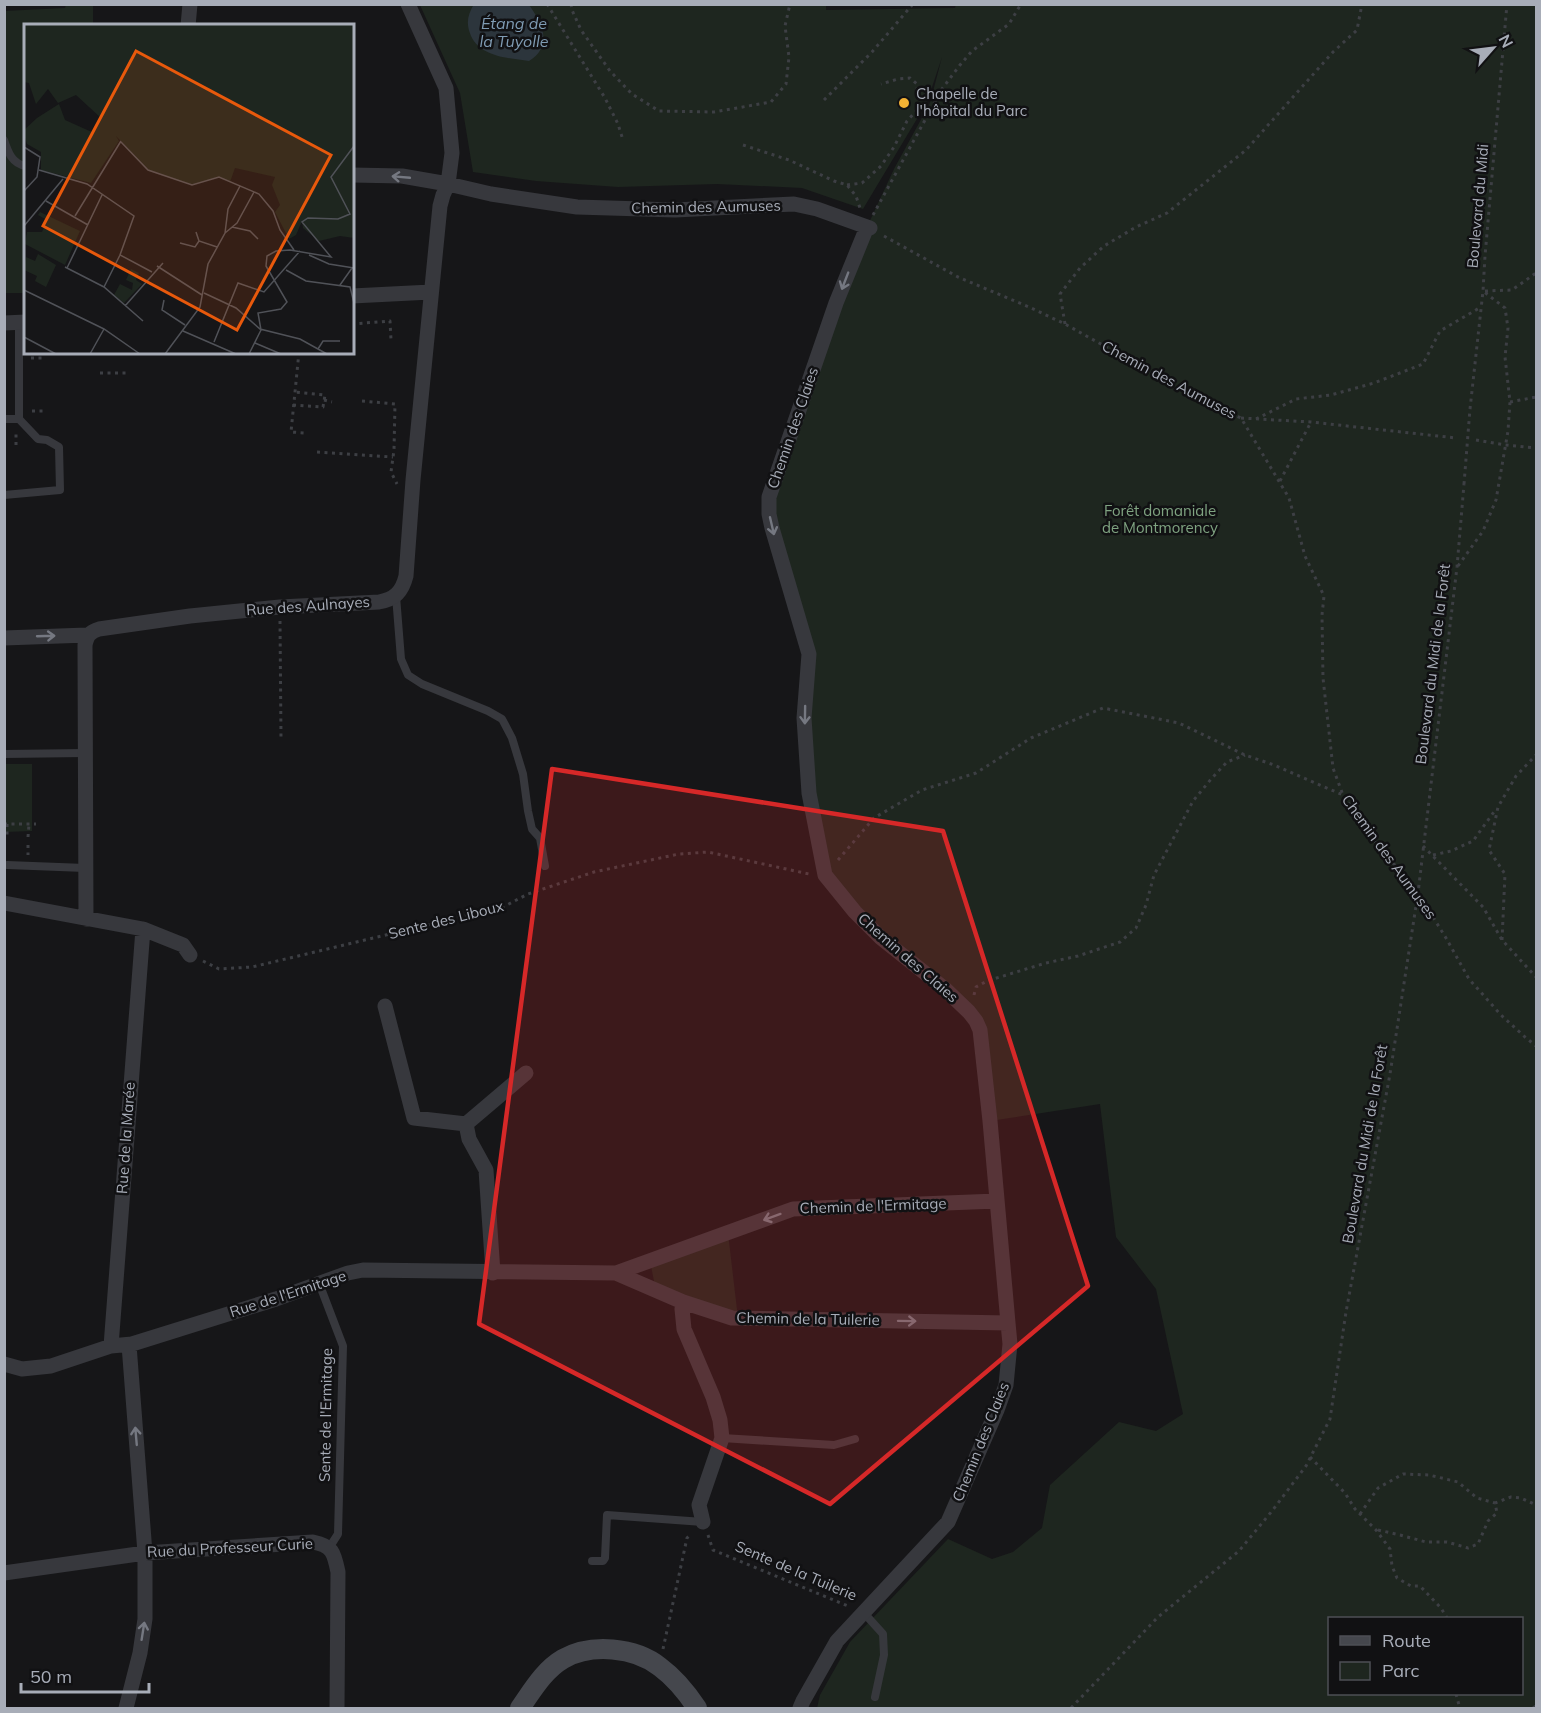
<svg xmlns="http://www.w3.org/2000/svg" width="1541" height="1713" font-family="Mulish,sans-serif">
<rect width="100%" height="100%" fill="#161618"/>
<path fill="#1e261f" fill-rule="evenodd" d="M826,4V10L955,8L956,4L1536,5V1708H817L820,1695L850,1642L948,1539L992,1559L1013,1552L1042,1528L1050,1485L1119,1422L1156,1431L1183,1414L1156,1289L1116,1237L1100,1104L990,1121L980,1030L825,875L809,793V661L769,514L860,242L894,169L930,103L942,57L927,102L863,209L802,188L717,184L618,187L536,181L473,172L460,93L420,5ZM1330,1618H1522V1694H1330Z
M66,5H93V25L26,26L25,293H5L4,11L65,8Z
M4,764H32V831L5,832Z
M728,1233L738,1318L659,1292L654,1281L651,1266Z"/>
<path fill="#2c353c" d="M474,4L529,5C543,24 553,46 529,61C508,58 481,57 471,36C466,24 467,16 474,4Z"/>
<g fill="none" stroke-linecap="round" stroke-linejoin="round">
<path stroke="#3d3f44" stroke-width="3" stroke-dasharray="3 4.5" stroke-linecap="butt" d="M547,4L605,98L618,124L623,140
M571,4L572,10L581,30L610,71L632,94L659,111L714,112L771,102L786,84L789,57L785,26L790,4
M824,100L872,52L913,4
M743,145L789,160L834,181L847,185L856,196L860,208
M847,185L862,183L881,166L894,147L907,121L918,109L917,84L910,78L898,79L881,84
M873,215L942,89L960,65L972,51L1009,24L1021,4
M884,236L958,277L1029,307L1065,324L1208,404L1241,418L1289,498L1305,556L1324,596L1322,615L1323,678L1333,768L1343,795L1373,839L1418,893L1446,938L1469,979L1501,1015L1525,1037L1536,1046
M1485,291L1512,290L1536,273
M352,324L390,321L391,340
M1065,324L1060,294L1080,268L1104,246L1136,227L1167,213L1246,150L1333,52L1357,30L1362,4
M299,352L291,432L305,433
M31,358H44
M100,373H129
M324,400L332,402
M362,401L395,404L394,450L391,472L397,484
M1510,402L1536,397
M293,405L323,407L325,395L294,392
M1470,409L1483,291L1485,256L1507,4
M32,411H44
M1241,418L1311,422L1456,438
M1256,419L1296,399L1331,395L1374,383L1423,364L1440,331L1481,307
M1476,440L1505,445L1536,448
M16,445V433
M317,452L393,457
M1280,481L1311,422
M1458,566L1483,531L1496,500L1508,431L1510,402L1505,357L1508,328L1505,308L1483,291
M280,621L281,738
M4,824H36
M7,824V837
M28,837L29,824
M28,845V855
M1423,846L1483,907L1502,940L1536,977
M1433,855L1451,851L1473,841L1496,809
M838,860L874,818L922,790L976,773L1031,738L1103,708L1179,723L1245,755L1274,765L1343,795
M1502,940L1505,874L1489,850L1498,807L1516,776L1536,755
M203,961L219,969L252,967L503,907L528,894L594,872L679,854L708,852L809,874
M974,995L976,987L987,981L1013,973L1046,963L1078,956L1120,942L1136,928L1146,905L1154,875L1193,801L1212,778L1227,762L1245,755
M1310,1457L1345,1493L1355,1509L1376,1530L1390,1549L1392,1566L1397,1578L1411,1586H1420L1441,1608L1447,1618
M1360,1514L1378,1488L1403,1474L1429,1475L1458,1482L1477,1498L1495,1503
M1378,1530L1400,1535L1426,1542H1447L1468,1548L1478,1544L1488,1521L1497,1513L1495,1503L1511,1497L1521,1498L1536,1505
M708,1535L713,1550L848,1606
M663,1649L687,1538L691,1534
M1456,1694L1459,1705V1708
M1071,1708L1158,1617L1239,1551L1272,1511L1306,1466L1330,1419L1346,1312L1390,1074L1418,893L1457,567L1464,484
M1533,1708L1536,1706"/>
<path stroke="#37383d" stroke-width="8" d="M4,140C8,152 12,164 26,166
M4,419H19V322
M4,495L60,490L59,447L47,440L38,439L19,419
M396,596L401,659L408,675L422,684L488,711L502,719L512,738L523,774L528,811L532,829L540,838L545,866
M4,754L85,753
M7,865L85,868
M319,1283L343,1346L338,1534L329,1548
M722,1438L834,1445L855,1439
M592,1561H603L605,1558L607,1515L703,1522
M864,1613L883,1634L884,1655L875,1697"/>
<path stroke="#37383d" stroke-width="15" d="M188,26L190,4
M352,175L402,176L448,184L491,194L577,207L675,210L794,204L817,209L870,228
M352,296L431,292
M4,323L26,322
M4,638L87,635
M4,903L143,929L183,945L190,955
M86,919L85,645C87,635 90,632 99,629L190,616L280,607L379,602C395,599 402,592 406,576L413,480L440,206L443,195L448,184L452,153L446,88L408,4
M385,1006L414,1118L466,1124
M493,1273L486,1170L469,1139L466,1124L526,1073
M616,1273L683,1302L732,1318L1008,1323
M683,1302L682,1309L684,1329L713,1397L720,1420L722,1438L699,1505L703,1522
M111,1346L143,929
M4,1364L22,1369L51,1366L111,1346L132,1344L276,1299L348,1273L363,1270L616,1273L793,1209L997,1201
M4,1573L145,1553L313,1542C333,1546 334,1553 338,1572L337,1708
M126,1708L140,1653L145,1619V1553L129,1345
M800,1708L803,1701L837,1641L948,1522L997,1410L1006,1385L1010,1344L1008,1323L990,1121L980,1030L976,1021L969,1012L945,989L881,938L855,912L825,875L809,793L804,718L809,654L772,528L769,514V497L836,303L867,227"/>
<path stroke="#45474d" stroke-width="20" d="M520,1708C532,1691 544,1670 563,1659C591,1643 635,1647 660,1667C675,1678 687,1693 697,1708"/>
<path stroke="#3d3f44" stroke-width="3" stroke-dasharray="3 4.5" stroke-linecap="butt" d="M1464,484L1470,409"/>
</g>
<defs><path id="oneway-shaft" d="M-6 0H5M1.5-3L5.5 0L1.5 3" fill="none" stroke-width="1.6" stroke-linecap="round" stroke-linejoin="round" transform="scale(1.5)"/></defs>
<g stroke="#757881">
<use href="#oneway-shaft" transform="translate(401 177) rotate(-175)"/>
<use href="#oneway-shaft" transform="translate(845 281) rotate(111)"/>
<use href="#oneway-shaft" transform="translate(772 526) rotate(77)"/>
<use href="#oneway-shaft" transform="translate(46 636) rotate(-2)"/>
<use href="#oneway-shaft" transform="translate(805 715) rotate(91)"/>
<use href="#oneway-shaft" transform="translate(772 1217) rotate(160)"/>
<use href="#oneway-shaft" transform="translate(907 1321) rotate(1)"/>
<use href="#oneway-shaft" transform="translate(136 1436) rotate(-95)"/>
<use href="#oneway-shaft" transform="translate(143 1631) rotate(-81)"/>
</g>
<path fill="#d62828" fill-opacity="0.2" stroke="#d62828" stroke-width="4.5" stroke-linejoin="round" d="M552,769L943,831L1088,1286L830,1504L479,1324Z"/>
<circle fill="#f2b134" stroke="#111113" stroke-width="2" cx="904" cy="103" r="6"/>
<g text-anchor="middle" stroke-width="5" stroke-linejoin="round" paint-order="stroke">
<g font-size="15" fill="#a8adb8" stroke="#111113" text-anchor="start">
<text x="916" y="99">Chapelle de<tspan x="916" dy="17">l'hôpital du Parc</tspan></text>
</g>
<g font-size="15" fill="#a8adb8" stroke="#111113">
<text transform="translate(1478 206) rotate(-85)" y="5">Boulevard du Midi</text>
<text transform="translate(706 207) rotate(-1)" y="5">Chemin des Aumuses</text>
<text transform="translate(1169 380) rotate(28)" y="5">Chemin des Aumuses</text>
<text transform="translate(793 428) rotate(-71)" y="5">Chemin des Claies</text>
<text transform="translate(308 606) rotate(-4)" y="5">Rue des Aulnayes</text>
<text transform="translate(1433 664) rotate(-83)" y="5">Boulevard du Midi de la Forêt</text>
<text transform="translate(1389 857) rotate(54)" y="5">Chemin des Aumuses</text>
<text transform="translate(446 920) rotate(-14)" y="5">Sente des Liboux</text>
<text transform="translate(908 958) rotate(41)" y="5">Chemin des Claies</text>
<text transform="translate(126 1138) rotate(-86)" y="5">Rue de la Marée</text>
<text transform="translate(1365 1144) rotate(-80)" y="5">Boulevard du Midi de la Forêt</text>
<text transform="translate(873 1206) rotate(-2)" y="5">Chemin de l'Ermitage</text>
<text transform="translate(288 1294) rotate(-18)" y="5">Rue de l'Ermitage</text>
<text transform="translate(808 1319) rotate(1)" y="5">Chemin de la Tuilerie</text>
<text transform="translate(326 1415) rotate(-89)" y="5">Sente de l'Ermitage</text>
<text transform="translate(981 1442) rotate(-68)" y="5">Chemin des Claies</text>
<text transform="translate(230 1548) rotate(-3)" y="5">Rue du Professeur Curie</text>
<text transform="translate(796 1571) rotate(23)" y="5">Sente de la Tuilerie</text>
</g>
<g font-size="15" fill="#7fa381" stroke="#111113">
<text x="1160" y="516">Forêt domaniale<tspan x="1160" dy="17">de Montmorency</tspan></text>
</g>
<g font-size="16" font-style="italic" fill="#7f9bb3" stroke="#111113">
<text x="514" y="29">Étang de<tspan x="514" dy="18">la Tuyolle</tspan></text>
</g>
</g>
<g transform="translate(24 24)">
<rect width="330" height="330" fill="#161618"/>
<path d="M0,0H330V214L316,212L295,217L279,204L278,197L272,211L265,215L251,188L256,181L248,161L251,153L211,144L206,158L195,153L168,161L125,146L92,112L95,117L67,159L17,146V128L3,120L1,114L0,106L13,94L35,80L41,96L70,109L77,94L52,71L34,79L24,65L12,80L5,59L0,58ZM16,188L56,207L41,241L1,220L3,208H18L23,196L14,191ZM14,230L32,241L22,263L11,257L13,252L0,246L2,233L11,237ZM107,245L115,249L112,256L118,260L100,279L90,271L96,260L108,266L109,259L102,256Z" fill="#1e261f"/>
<path fill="none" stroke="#505258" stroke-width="1.5" d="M97,118L124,146L168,161L195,153L235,170L249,187L256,206L270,226M0,123L16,133L13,153L0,167M15,146L63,160L110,192L96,231L128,248M22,177L64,201M51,192L97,117M0,202L39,155M208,203L226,207L234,215M172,208L175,217L193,223M201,209L213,199L230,168M156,219L171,223L175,217M285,231L305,240L330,244M133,242L178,271M41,243L80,263L119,297M43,244L78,171M262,246L282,257L326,263L330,279M316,261L328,244M80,263L96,231M0,266L80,305L116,330M180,269L212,284L236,305L276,315L303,330M140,276L138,286L161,301M101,282L139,239M159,307L212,330M0,313L32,330M190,318L214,259L240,268L276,227M231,319L257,330M294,325L299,317H316M66,330L80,305M141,330L176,283L184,240L201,209L204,185L216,162M225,330L237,306L234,289L257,285L263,278L242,242L243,232L252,227L266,226L307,233L278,198L284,194L314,195L326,190L307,153L330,122"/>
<path fill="#e8590c" fill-opacity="0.15" stroke="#e8590c" stroke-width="3" d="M112,27L307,131L213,306L19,202Z"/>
<rect width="330" height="330" fill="none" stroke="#a8adb8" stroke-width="3"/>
</g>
<rect width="1541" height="1713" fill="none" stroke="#a8adb8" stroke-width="12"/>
<rect x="1328" y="1617" width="195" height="78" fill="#111113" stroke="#4d4f55" stroke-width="1.5"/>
<rect x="1340" y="1636" width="30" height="9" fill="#45474d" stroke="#4d4f55" stroke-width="1.5"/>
<text x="1382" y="1647" font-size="18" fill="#a8adb8">Route</text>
<rect x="1340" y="1662" width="30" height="18" fill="#1e261f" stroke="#4d4f55" stroke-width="1.5"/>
<text x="1382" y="1677" font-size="18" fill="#a8adb8">Parc</text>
<g transform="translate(1493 48) rotate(62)" stroke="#111113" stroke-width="4.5" paint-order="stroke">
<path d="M0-4.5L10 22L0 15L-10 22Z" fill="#a8adb8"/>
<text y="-9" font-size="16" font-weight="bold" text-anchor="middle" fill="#a8adb8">N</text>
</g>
<path d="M21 1683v9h128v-9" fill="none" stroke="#a8adb8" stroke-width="3"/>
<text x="30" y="1683" font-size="18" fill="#a8adb8" stroke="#111113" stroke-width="4.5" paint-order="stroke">50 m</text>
</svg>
